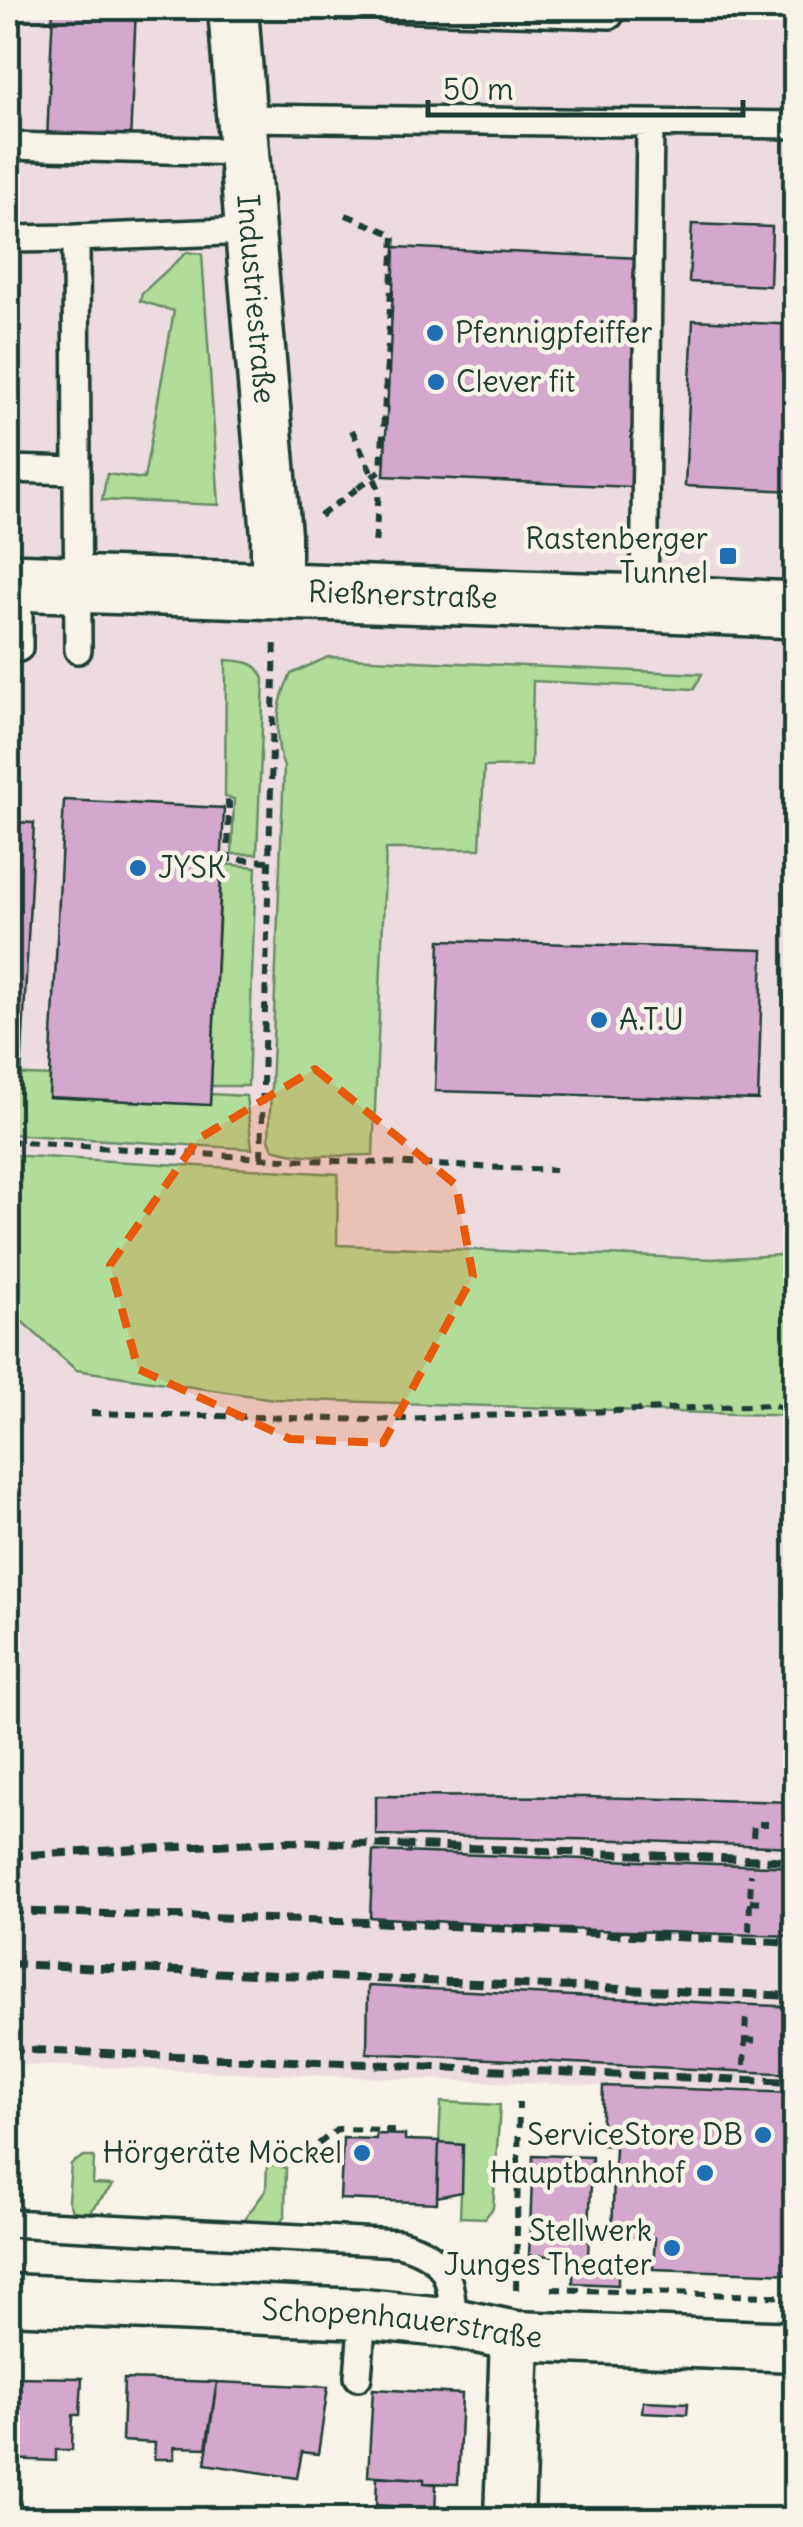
<svg xmlns="http://www.w3.org/2000/svg" width="803" height="2527" font-family="Delius,sans-serif">
<rect width="100%" height="100%" fill="#f7f3e8"/>
<filter id="ink" filterUnits="userSpaceOnUse"><feTurbulence type="fractalNoise" baseFrequency=".01" numOctaves="2"/><feDisplacementMap in="SourceGraphic" scale="20" xChannelSelector="R" yChannelSelector="G"/><feConvolveMatrix kernelMatrix="1 2 1 2 8 2 1 2 1" color-interpolation-filters="sRGB"/></filter>
<g filter="url(#ink)">
<path fill="#ecdce0" d="M8,8H795V2093L8,2064Z"/>
<path fill="#b1dc99" stroke="#688c66" stroke-width="2.5" d="M187,252L202,254L219,505L102,500L107,474L144,479L174,311L140,301L142,293Z
M328,657L702,674L694,689L533,681L531,766L484,767L480,849H386L373,1155C341,1155 304,1159 273,1149L269,1139L284,767C273,740 277,699 291,674Z
M226,660C243,661 258,661 264,679L257,854H232L234,799L225,797Z
M222,864L256,867L248,1086H211Z
M8,1074L50,1076V1097L209,1105L210,1094L246,1096L252,1149L8,1134Z
M8,1155L338,1174L337,1245L713,1259L795,1254V1416L274,1399L76,1370L8,1309Z
M441,2102L500,2105L493,2208L485,2218L460,2217L463,2145L439,2143Z
M82,2157H94L93,2184L113,2185L84,2218L72,2211L68,2200L71,2164Z
M267,2163L286,2168L285,2216L280,2223L275,2225H240L266,2190Z"/>
<path fill="#d4a8cc" stroke="#1f3d34" stroke-width="2.5" d="M53,8H136L130,143L47,140Z
M692,224L772,227L770,286L689,282Z
M395,247L641,258L631,487L384,476Z
M693,320L796,325V491L685,486Z
M64,800L224,808L210,1105L49,1097Z
M8,822L34,823L21,1075L8,1074Z
M440,940L763,950L758,1100L435,1091Z
M376,1796L586,1797L796,1802V1847L618,1840L376,1835Z
M373,1851L796,1867V1936L560,1929L370,1917Z
M368,1986L796,2007V2074L367,2053Z
M603,2086L796,2093V2274L653,2269L655,2238L612,2236L615,2146L601,2145Z
M376,2134L405,2135V2140L439,2141L437,2203L340,2199L343,2138L376,2139Z
M439,2143L463,2145L462,2192L437,2197Z
M533,2155L592,2157L588,2257L529,2255Z
M573,2272L618,2274V2285L573,2283Z
M8,2377L82,2378L80,2415H73L72,2450H56V2461L8,2459Z
M124,2379L217,2382L206,2448L174,2447V2459H154L155,2443L122,2441Z
M217,2382L328,2387L318,2454L302,2452L297,2478L205,2464Z
M373,2389L462,2394L458,2484L424,2483V2479L368,2476Z
M643,2401L688,2403L687,2414L642,2412Z
M377,2476L424,2479V2483L436,2484L435,2520H400V2507L376,2505Z"/>
<g fill="none" stroke-linecap="round" stroke-linejoin="round">
<defs>
<path id="lane" d="M387,8L610,15
M242,118L796,125
M8,146L243,152
M8,239L76,238
M8,469L77,471L76,238L250,231
M77,471L78,650
M19,582V648
M644,603L650,124
M8,2223L399,2243C447,2256 452,2277 453,2323
M358,2377L363,2314"/>
<g id="street">
<path id="s1" d="M233,8L250,231L276,535V592"/>
<path id="s2" d="M8,2299L363,2314L453,2323L515,2336L796,2347"/>
<path d="M509,2520L515,2336"/>
</g>
<g id="secondary">
<path id="s3" d="M8,582L644,603L796,610"/>
</g>
</defs>
<use href="#lane" stroke="#1f3d34" stroke-width="32"/>
<use href="#street" stroke="#1f3d34" stroke-width="55"/>
<use href="#secondary" stroke="#1f3d34" stroke-width="62"/>
<path stroke="#1f3d34" stroke-width="6" stroke-dasharray="10 8" stroke-linecap="butt" d="M346,215L394,235L381,470
M352,430L379,489L375,547
M320,516L358,488
M225,803H229L228,859L269,861
M8,1141L261,1158L555,1170
M261,1158L275,638
M91,1413L374,1420L773,1405L796,1413
M753,1837L754,1824H768
M750,1901L765,1902
M749,1931L751,1874
M745,2040L760,2041
M744,2065L746,2012
M304,2155L338,2129L391,2130V2135
M552,2289L796,2297
M516,2290L519,2102"/>
<use href="#lane" stroke="#f7f3e8" stroke-width="25"/>
<use href="#street" stroke="#f7f3e8" stroke-width="48"/>
<use href="#secondary" stroke="#f7f3e8" stroke-width="55"/>
<path stroke="#1f3d34" stroke-width="8" stroke-dasharray="15 8" stroke-linecap="butt" d="M8,1856L290,1841L796,1861
M8,1911L369,1922L796,1943
M8,1964L796,1996
M8,2049L796,2082"/>
<path stroke="#1f3d34" stroke-width="6" stroke-dasharray="10 8" stroke-linecap="butt" d="M358,488L381,470"/>
</g>
</g>
<path fill="#e8590c" fill-opacity="0.2" stroke="#e8590c" stroke-width="8" stroke-dasharray="20 12" stroke-linejoin="round" d="M315,1069L456,1185L473,1276L383,1443L290,1439L138,1369L110,1265L198,1139Z"/>
<g fill="#1f6fb2" stroke="#f7f3e8" stroke-width="4">
<circle cx="435" cy="333" r="10"/>
<circle cx="436" cy="382" r="10"/>
<rect x="718" y="546" width="20" height="20" rx="5"/>
<circle cx="138" cy="868" r="10"/>
<circle cx="599" cy="1020" r="10"/>
<circle cx="763" cy="2135" r="10"/>
<circle cx="362" cy="2153" r="10"/>
<circle cx="705" cy="2173" r="10"/>
<circle cx="672" cy="2248" r="10"/>
</g>
<g text-anchor="middle" stroke-width="9" stroke-linejoin="round" paint-order="stroke">
<g font-size="30" fill="#1f3d34" stroke="#f7f3e8">
<text dy="10" stroke="none"><textPath href="#s1" startOffset="292">Industriestraße</textPath></text>
<text dy="10" stroke="none"><textPath href="#s3" startOffset="395">Rießnerstraße</textPath></text>
<text dy="10" stroke="none"><textPath href="#s2" startOffset="395">Schopenhauerstraße</textPath></text>
</g>
<g font-size="30" fill="#1f3d34" stroke="#f7f3e8" text-anchor="end">
<text x="455" y="343" text-anchor="start">Pfennigpfeiffer</text>
<text x="456" y="392" text-anchor="start">Clever fit</text>
<text x="708" y="549">Rastenberger<tspan x="708" dy="34">Tunnel</tspan></text>
<text x="158" y="878" text-anchor="start">JYSK</text>
<text x="619" y="1030" text-anchor="start">A.T.U</text>
<text x="743" y="2145">ServiceStore DB</text>
<text x="342" y="2163">Hörgeräte Möckel</text>
<text x="685" y="2183">Hauptbahnhof</text>
<text x="652" y="2241">Stellwerk<tspan x="652" dy="34">Junges Theater</tspan></text>
</g>
</g>
<rect width="803" height="2527" fill="none" stroke="#f7f3e8" stroke-width="40"/>
<rect x="20" y="20" width="763" height="2487" fill="none" stroke="#1f3d34" stroke-width="4" filter="url(#ink)"/>
<path d="M428 100v15h315v-15" fill="none" stroke="#1f3d34" stroke-width="5"/>
<text x="443" y="100" font-size="30" fill="#1f3d34" stroke="#f7f3e8" stroke-width="8" paint-order="stroke">50 m</text>
</svg>
